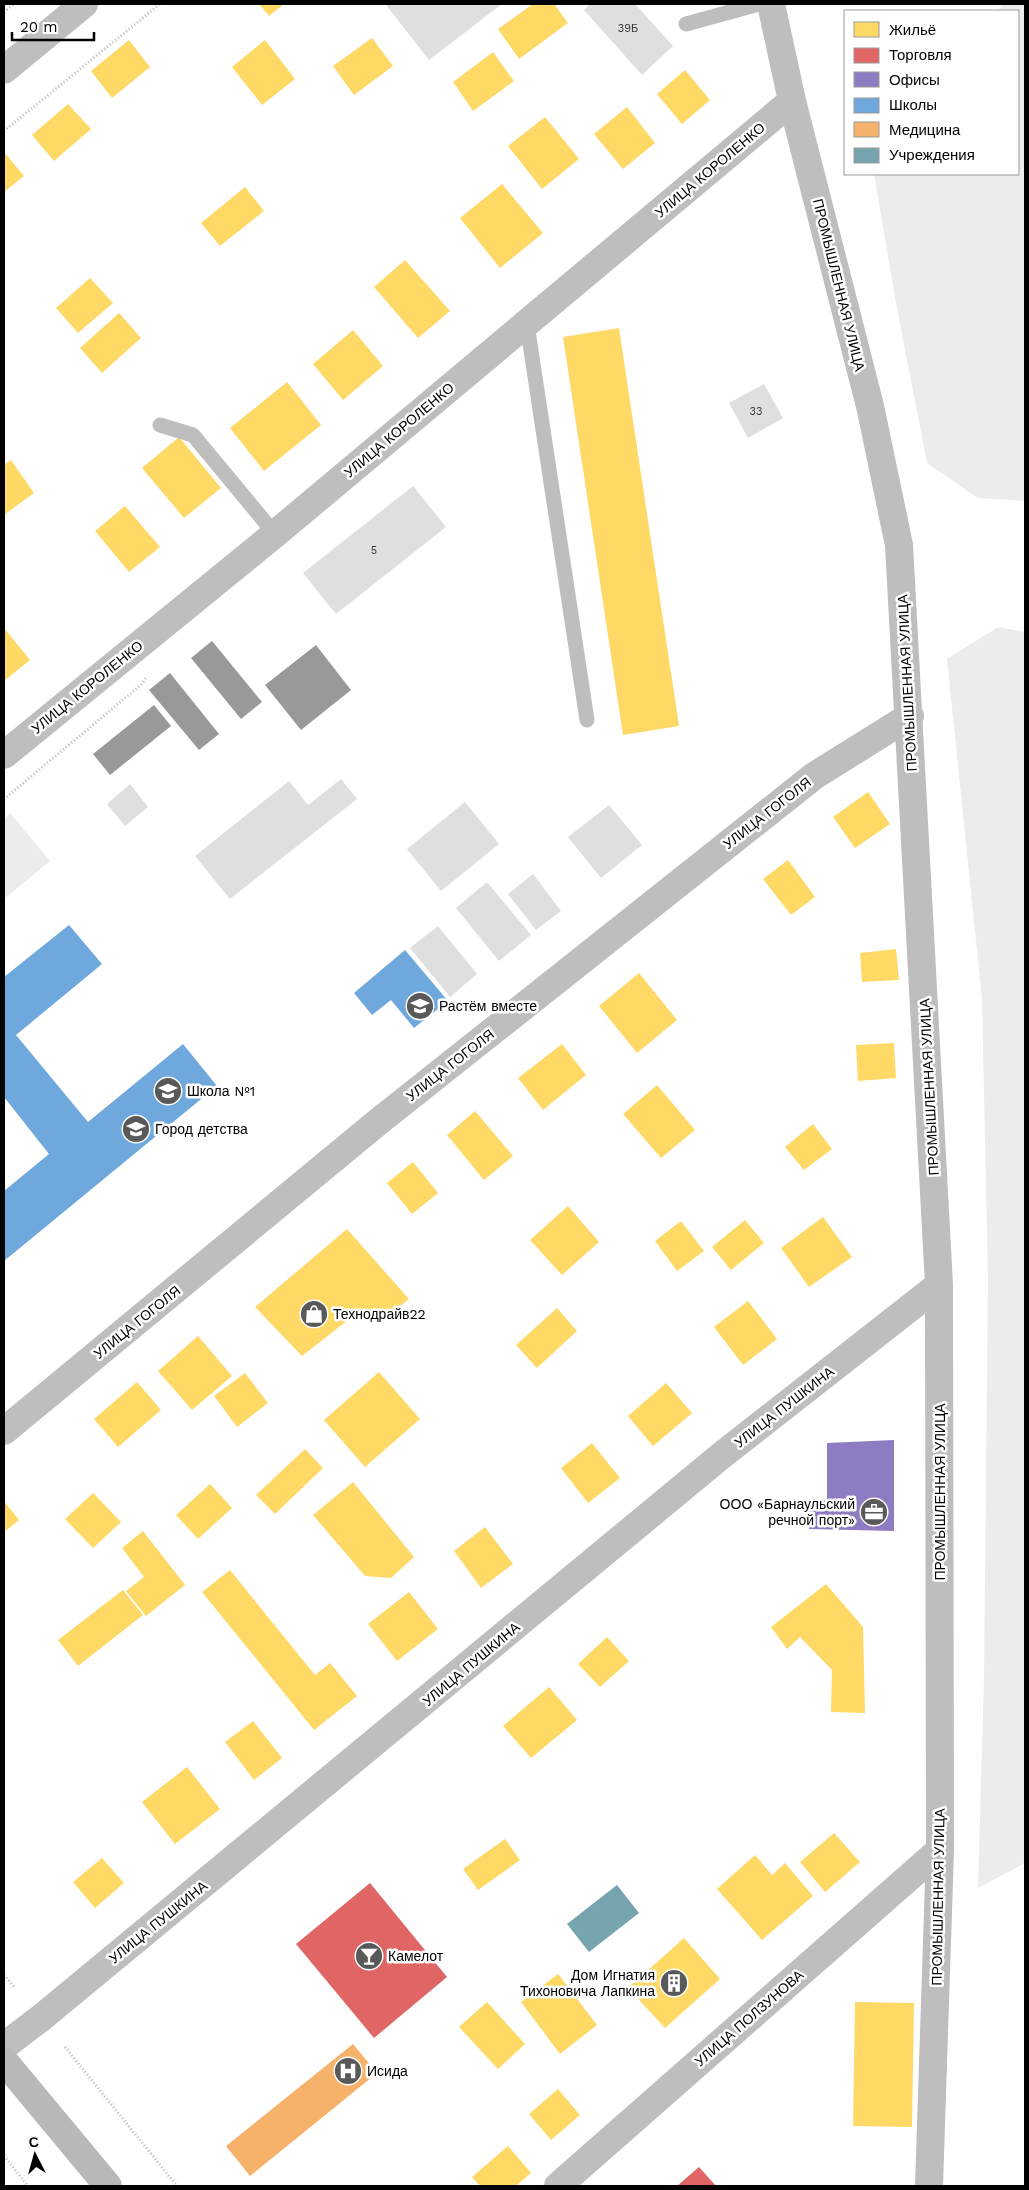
<svg xmlns="http://www.w3.org/2000/svg" width="1029" height="2190" font-family="'Work Sans',sans-serif">
<rect width="100%" height="100%" fill="#fff"/>
<path fill="#ececec" d="M1002,4H1025V501L978,498L927,463L896,303L874,174H1018V11H998Z
M998,627L1025,632V1863L978,1888L984,1678L988,1279L982,999L947,659Z
M10,813L50,861L4,899V819Z"/>
<path fill="#ffd966" d="M259,4H284L269,16Z
M533,4H554L568,23L519,59L498,29Z
M372,38L393,66L354,95L333,66Z
M129,40L150,67L112,98L91,71Z
M265,40L295,79L262,105L232,67Z
M493,52L514,81L473,111L453,82Z
M685,70L710,100L682,124L657,94Z
M68,104L91,129L54,161L32,135Z
M627,107L655,143L623,169L594,134Z
M545,117L579,159L542,189L508,146Z
M4,152L24,176L4,192Z
M502,184L543,233L500,268L460,218Z
M245,187L264,211L220,246L201,223Z
M405,260L450,311L418,338L374,287Z
M90,278L113,303L78,333L56,308Z
M119,313L141,338L102,373L80,348Z
M619,328L679,726L623,735L563,337Z
M353,330L383,366L343,400L313,364Z
M287,382L321,425L264,471L230,428Z
M179,437L221,488L184,518L142,468Z
M11,460L34,493L4,515V465Z
M125,506L160,547L129,572L95,531Z
M4,628L30,660L4,681Z
M868,792L890,824L855,848L833,817Z
M788,860L815,897L791,915L763,879Z
M896,949L899,980L862,982L860,953Z
M639,973L677,1020L637,1053L599,1006Z
M894,1043L896,1078L858,1081L856,1045Z
M562,1044L586,1075L543,1110L518,1078Z
M657,1085L695,1130L661,1158L623,1114Z
M475,1111L513,1156L484,1180L447,1135Z
M813,1124L832,1149L804,1170L785,1147Z
M413,1162L438,1193L412,1214L387,1183Z
M568,1206L599,1242L562,1275L530,1240Z
M823,1217L852,1257L809,1287L781,1248Z
M745,1220L764,1243L731,1270L712,1247Z
M681,1221L704,1251L677,1271L655,1241Z
M347,1229L409,1299L393,1312L362,1309L302,1356L255,1307Z
M748,1301L777,1339L743,1365L714,1327Z
M557,1308L577,1331L537,1368L516,1345Z
M198,1336L232,1376L192,1410L158,1371Z
M379,1372L420,1419L365,1467L324,1420Z
M245,1373L268,1403L237,1427L214,1396Z
M137,1382L161,1410L118,1447L94,1419Z
M666,1383L692,1413L653,1446L628,1416Z
M592,1443L620,1478L588,1503L561,1468Z
M305,1449L323,1468L275,1514L256,1495Z
M353,1482L414,1557L391,1578L365,1576L313,1515Z
M210,1484L232,1508L198,1539L176,1515Z
M93,1493L121,1522L93,1548L65,1519Z
M4,1501L19,1520L4,1532Z
M485,1527L513,1564L481,1588L454,1551Z
M143,1531L185,1585L146,1616L126,1591L144,1577L122,1548Z
M230,1570L315,1675L330,1663L357,1696L314,1730L202,1592Z
M826,1584L863,1627L865,1713L831,1712L832,1670L800,1637L787,1649L771,1627Z
M123,1590L143,1615L78,1666L58,1640Z
M409,1592L438,1629L397,1661L368,1624Z
M607,1637L629,1661L600,1687L578,1664Z
M549,1687L577,1720L531,1758L503,1726Z
M253,1721L282,1758L254,1780L225,1742Z
M187,1767L220,1809L175,1844L142,1802Z
M834,1833L860,1862L825,1892L800,1862Z
M505,1839L520,1860L478,1890L463,1869Z
M755,1855L772,1875L785,1863L813,1896L762,1940L717,1889Z
M102,1858L124,1883L95,1908L73,1882Z
M684,1938L720,1979L665,2028L628,1988Z
M558,1974L597,2025L560,2054L521,2002Z
M487,2002L525,2044L498,2069L459,2027Z
M855,2002L914,2003L912,2127L853,2126Z
M558,2089L580,2115L551,2140L529,2114Z
M508,2146L531,2173L516,2186H480L472,2177Z"/>
<path fill="#e06666" d="M370,1883L447,1977L374,2038L296,1944Z
M699,2167L716,2186H677Z"/>
<path fill="#8e7cc3" d="M894,1440V1531L809,1529V1500L827,1501V1443Z"/>
<path fill="#6fa8dc" d="M69,925L102,964L16,1035L88,1122L183,1044L217,1086L4,1261V1191L49,1154L4,1097V977Z
M405,950L448,1001L414,1028L391,1000L372,1015L354,993Z"/>
<path fill="#f6b26b" d="M353,2044L377,2073L250,2176L226,2146Z"/>
<path fill="#76a5af" d="M617,1885L639,1913L589,1952L567,1924Z"/>
<path fill="#999" d="M212,641L262,702L241,719L191,658Z
M316,645L351,690L301,730L265,685Z
M170,673L219,734L199,750L149,690Z
M154,705L171,726L110,775L93,754Z"/>
<path fill="#dfdfdf" d="M387,4H502L429,60L386,5Z
M590,4H635L673,46L642,75L584,10Z
M764,384L783,418L748,438L729,403Z
M413,486L446,527L336,614L303,573Z
M341,779L357,799L230,899L195,856L289,781L308,805Z
M130,784L148,807L125,826L107,804Z
M465,802L499,844L441,891L407,849Z
M609,805L642,845L601,878L568,837Z
M533,874L561,911L536,930L508,894Z
M487,882L531,935L499,961L456,908Z
M438,926L477,974L450,997L410,948Z"/>
<g fill="none" stroke-linecap="round" stroke-linejoin="round">
<path stroke="#b9b9b9" stroke-width="3" stroke-dasharray="1 2.5" stroke-linecap="butt" d="M4,12L14,4
M4,131L160,4
M4,799L142,684L147,676
M4,1975L15,1988
M65,2047L177,2186
M4,2156L28,2186"/>
<path stroke="#bebebe" stroke-width="15" d="M686,24L759,4
M527,324L587,720
M160,425L193,435L275,534"/>
<path stroke="#bebebe" stroke-width="28" d="M771,4L792,101L870,406L899,545L939,1285L940,1850L929,2186
M4,70L84,4
M4,755L275,534L792,101
M4,1431L378,1122L814,776L910,716
M4,2046L41,2018L722,1455L939,1285
M558,2186L940,1850"/>
<path stroke="#b8b8b8" stroke-width="28" d="M4,2061L108,2186"/>
</g>
<defs>
<symbol id="school-disc" viewBox="-11 -11 22 22"><circle r="9.5" fill="#595959" stroke="#fff"/><path d="M0-5L7-2L0 1L-7-2ZM-4 1L0 2.5L4 1V4Q0 6-4 4Z" fill="#fff"/></symbol>
<symbol id="shop-disc" viewBox="-11 -11 22 22"><circle r="9.5" fill="#595959" stroke="#fff"/><path d="M-5-2.5h2.3a2.7 3.5 0 0 1 5.4 0H5L5.5 6h-11ZM-1.5-2.5h3a1.5 2.3 0 0 0-3 0Z" fill="#fff"/></symbol>
<symbol id="office-disc" viewBox="-11 -11 22 22"><circle r="9.5" fill="#595959" stroke="#fff"/><path d="M-6-3h4V-5.5h4V-3h4V5H-6ZM-1-4.5V-3h2v-1.5ZM-6 0V1H6V0Z" fill="#fff"/></symbol>
<symbol id="bar-disc" viewBox="-11 -11 22 22"><circle r="9.5" fill="#595959" stroke="#fff"/><path d="M-6-5H6L.8 .8V4.5H3.5V6h-7V4.5H-.8V.8Z" fill="#fff"/></symbol>
<symbol id="building-disc" viewBox="-11 -11 22 22"><circle r="9.5" fill="#595959" stroke="#fff"/><path d="M-4-6H4V6H1V3H-1V6H-4ZM-2.5-4.3h1.7v1.8h-1.7ZM.8-4.3h1.7v1.8H.8ZM-2.5-1h1.7V.8h-1.7ZM.8-1h1.7V.8H.8Z" fill="#fff"/></symbol>
<symbol id="hospital-disc" viewBox="-11 -11 22 22"><circle r="9.5" fill="#595959" stroke="#fff"/><path d="M-5-5h3v3.5h4V-5h3V5h-3V1.5h-4V5h-3Z" fill="#fff"/></symbol>
</defs>
<g fill-rule="evenodd">
<use href="#school-disc" x="404" y="990" width="32" height="32"/>
<use href="#school-disc" x="152" y="1075" width="32" height="32"/>
<use href="#school-disc" x="120" y="1113" width="32" height="32"/>
<use href="#shop-disc" x="298" y="1298" width="32" height="32"/>
<use href="#office-disc" x="858" y="1496" width="32" height="32"/>
<use href="#bar-disc" x="353" y="1940" width="32" height="32"/>
<use href="#building-disc" x="658" y="1967" width="32" height="32"/>
<use href="#hospital-disc" x="332" y="2055" width="32" height="32"/>
</g>
<g text-anchor="middle" stroke-width="5" stroke-linejoin="round" paint-order="stroke">
<g font-size="11" fill="#383838">
<text x="628" y="32">39Б</text>
<text x="756" y="415">33</text>
<text x="374" y="554">5</text>
</g>
<g font-size="14" fill="#000" stroke="#fff">
<text transform="translate(710 170) rotate(-40)" y="5">УЛИЦА КОРОЛЕНКО</text>
<text transform="translate(839 285) rotate(76)" y="5">ПРОМЫШЛЕННАЯ УЛИЦА</text>
<text transform="translate(399 430) rotate(-40)" y="5">УЛИЦА КОРОЛЕНКО</text>
<text transform="translate(907 683) rotate(-93)" y="5">ПРОМЫШЛЕННАЯ УЛИЦА</text>
<text transform="translate(87 687) rotate(-39)" y="5">УЛИЦА КОРОЛЕНКО</text>
<text transform="translate(767 813) rotate(-38)" y="5">УЛИЦА ГОГОЛЯ</text>
<text transform="translate(450 1065) rotate(-38)" y="5">УЛИЦА ГОГОЛЯ</text>
<text transform="translate(929 1087) rotate(-93)" y="5">ПРОМЫШЛЕННАЯ УЛИЦА</text>
<text transform="translate(137 1322) rotate(-39)" y="5">УЛИЦА ГОГОЛЯ</text>
<text transform="translate(784 1407) rotate(-38)" y="5">УЛИЦА ПУШКИНА</text>
<text transform="translate(940 1492) rotate(-90)" y="5">ПРОМЫШЛЕННАЯ УЛИЦА</text>
<text transform="translate(471 1664) rotate(-40)" y="5">УЛИЦА ПУШКИНА</text>
<text transform="translate(938 1897) rotate(-89)" y="5">ПРОМЫШЛЕННАЯ УЛИЦА</text>
<text transform="translate(158 1922) rotate(-39)" y="5">УЛИЦА ПУШКИНА</text>
<text transform="translate(749 2018) rotate(-41)" y="5">УЛИЦА ПОЛЗУНОВА</text>
</g>
<g font-size="14" fill="#000" stroke="#fff" text-anchor="start">
<text x="439" y="1011">Растём вместе</text>
<text x="187" y="1096">Школа №1</text>
<text x="155" y="1134">Город детства</text>
<text x="333" y="1319">Технодрайв22</text>
<text x="855" y="1509" text-anchor="end">ООО «Барнаульский<tspan x="855" dy="16">речной порт»</tspan></text>
<text x="388" y="1961">Камелот</text>
<text x="655" y="1980" text-anchor="end">Дом Игнатия<tspan x="655" dy="16">Тихоновича Лапкина</tspan></text>
<text x="367" y="2076">Исида</text>
</g>
</g>
<rect width="1029" height="2190" fill="none" stroke="#000000" stroke-width="10"/>
<rect x="844" y="10" width="175" height="165" fill="#ffffff" stroke="#999999"/>
<rect x="854" y="22" width="25" height="15" fill="#ffd966" stroke="#999999"/>
<text x="889" y="35" font-size="15" fill="#000000">Жильё</text>
<rect x="854" y="48" width="25" height="15" fill="#e06666" stroke="#999999"/>
<text x="889" y="60" font-size="15" fill="#000000">Торговля</text>
<rect x="854" y="72" width="25" height="15" fill="#8e7cc3" stroke="#999999"/>
<text x="889" y="85" font-size="15" fill="#000000">Офисы</text>
<rect x="854" y="98" width="25" height="15" fill="#6fa8dc" stroke="#999999"/>
<text x="889" y="110" font-size="15" fill="#000000">Школы</text>
<rect x="854" y="122" width="25" height="15" fill="#f6b26b" stroke="#999999"/>
<text x="889" y="135" font-size="15" fill="#000000">Медицина</text>
<rect x="854" y="148" width="25" height="15" fill="#76a5af" stroke="#999999"/>
<text x="889" y="160" font-size="15" fill="#000000">Учреждения</text>
<g transform="translate(35 2155) rotate(354)" stroke="#ffffff" stroke-width="4" paint-order="stroke">
<path d="M0-4L9 19L0 12L-9 19Z" fill="#000000"/>
<text y="-8" font-size="14" font-weight="bold" text-anchor="middle" fill="#000000">С</text>
</g>
<path d="M12 32v8h82v-8" fill="none" stroke="#000000" stroke-width="2.5"/>
<text x="20" y="32" font-size="15" fill="#000000" stroke="#ffffff" stroke-width="4" paint-order="stroke">20 m</text>
</svg>
